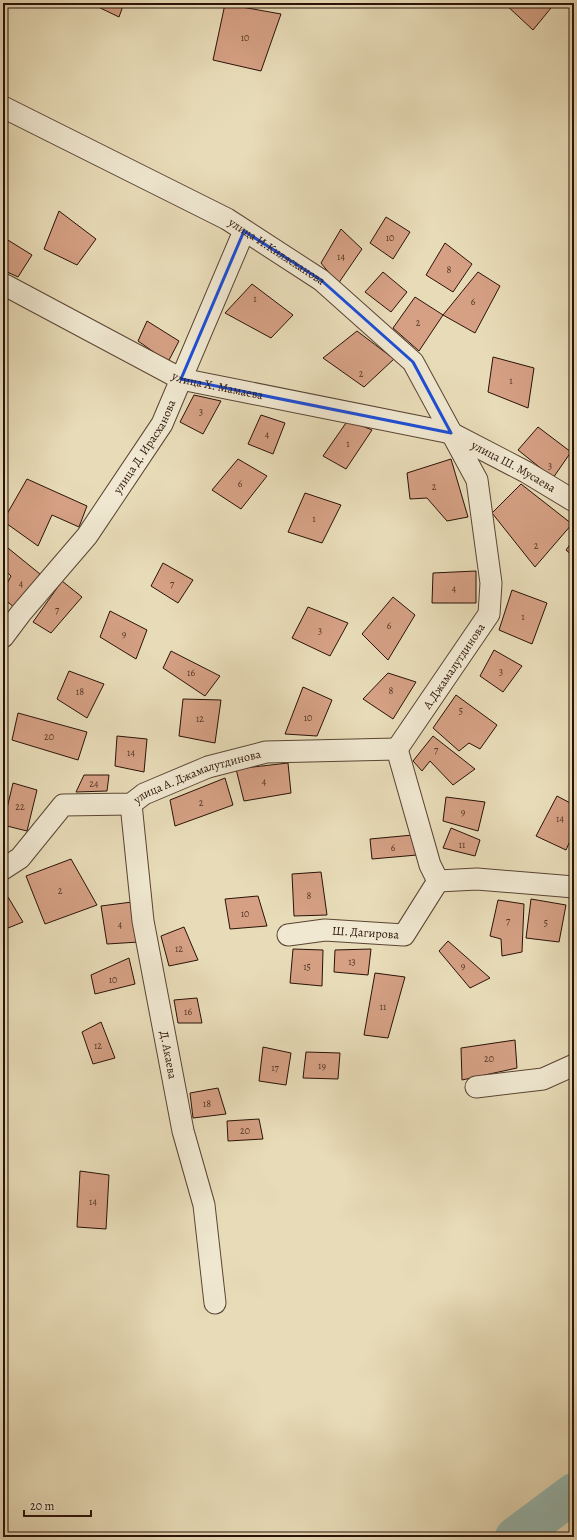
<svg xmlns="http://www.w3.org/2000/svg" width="577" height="1540" font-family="Alegreya,serif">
<rect width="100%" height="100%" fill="#e8dcb8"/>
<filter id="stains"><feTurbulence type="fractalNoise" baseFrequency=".005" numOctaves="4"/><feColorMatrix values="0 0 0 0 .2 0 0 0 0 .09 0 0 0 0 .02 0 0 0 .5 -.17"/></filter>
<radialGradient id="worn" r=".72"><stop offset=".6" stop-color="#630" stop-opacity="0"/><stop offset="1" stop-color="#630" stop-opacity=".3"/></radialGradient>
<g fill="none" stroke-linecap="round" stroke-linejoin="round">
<path stroke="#97bbb3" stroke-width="40" d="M515,1537L574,1493"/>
</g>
<path fill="#d5a084" stroke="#2a1207" d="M90,3H124L119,17Z
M504,3H555L533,30Z
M225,4L281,14L261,71L213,60Z
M59,211L96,239L77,265L44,249Z
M386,217L410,232L393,259L370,243Z
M341,229L362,249L338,284L321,263Z
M3,237L32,255L18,277L3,270Z
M445,243L472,264L453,292L426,275Z
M383,272L407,292L391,312L365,292Z
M478,272L500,286L475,333L443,315Z
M252,284L293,315L271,338L225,313Z
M415,297L443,315L419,351L393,328Z
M147,321L179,341L168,362L138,341Z
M357,331L394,359L364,387L323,358Z
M493,357L534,368L528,408L488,392Z
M194,395L221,401L203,434L180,422Z
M261,415L285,423L273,454L248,444Z
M348,420L372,430L346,469L323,456Z
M538,427L571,452L553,478L518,450Z
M238,459L267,476L241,509L212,490Z
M451,459L468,517L447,521L427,498L410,499L407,473Z
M574,470V482L570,479Z
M27,479L87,506L79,527L52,515L38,546L3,521Z
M521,484L572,524L535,567L492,513Z
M305,493L341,505L322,543L288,532Z
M574,539V557L566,550Z
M3,544L40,574L21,613L3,598V591L11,576L3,569Z
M163,563L193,580L178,603L151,586Z
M476,571V603H432L433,573Z
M62,581L82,597L51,633L33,622Z
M512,590L547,603L532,644L499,630Z
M393,597L415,615L388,660L362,634Z
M308,607L348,623L330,656L292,638Z
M110,611L147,630L136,659L100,637Z
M494,650L522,666L503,692L480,676Z
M171,651L220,676L205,696L163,668Z
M69,671L104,684L87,718L57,699Z
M388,673L416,682L393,719L363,699Z
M303,687L332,700L317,736L285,734Z
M456,695L497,725L480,749L469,743L459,751L433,728Z
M183,699L221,700L215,743L179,736Z
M18,713L87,732L78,760L12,740Z
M117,736L147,739L144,772L115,766Z
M433,736L475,769L453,785L430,761L422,771L413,761Z
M288,763L291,793L244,801L236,769Z
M84,775H109L107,791L76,792Z
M225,778L233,805L175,826L170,800Z
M13,783L37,790L27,831L3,825Z
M557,796L574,805V832L566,850L536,836Z
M446,797L485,802L478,831L443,821Z
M451,828L480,840L475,856L443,848Z
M413,835L417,855L372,859L370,839Z
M71,859L97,905L45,924L26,876Z
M321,872L327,915L294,916L292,874Z
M258,896L267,926L230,929L225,899Z
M8,897L23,922L3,930V901Z
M531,899L566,905L559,942L526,938Z
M498,900L524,904L522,952L502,956L501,939L490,936Z
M132,902L139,942L107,944L101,906Z
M184,927L198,960L169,966L161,936Z
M448,941L490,978L470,988L439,951Z
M293,949L323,950L322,986L290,983Z
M371,949L368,975L334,972L335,950Z
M129,958L135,984L95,994L91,975Z
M375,973L405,977L388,1038L364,1035Z
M197,998L202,1023H178L174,1000Z
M101,1022L115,1058L93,1064L82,1032Z
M515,1040L517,1068L462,1080L461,1048Z
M263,1047L291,1053L286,1085L259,1081Z
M306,1052L340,1053L338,1079L303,1078Z
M218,1088L226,1114L193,1118L190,1093Z
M259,1119L263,1139L228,1141L227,1121Z
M80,1171L109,1175L106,1229L77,1227Z"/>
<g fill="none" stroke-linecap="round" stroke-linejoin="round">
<defs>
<g id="minor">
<path id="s1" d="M3,107L227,219L321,280L413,362L477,480L491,583L489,614L397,749"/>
<path id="s2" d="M3,284L181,379L451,433L526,472L574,501"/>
<path id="s3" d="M3,637L21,613L87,536L162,424L244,231"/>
<path d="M397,749L430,865L438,881"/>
<path id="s4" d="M131,804L143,921L183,1131L204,1205L215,1303"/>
<path id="s5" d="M3,869L20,858L63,805L131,804L144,794L208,767L266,752L397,749"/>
<path id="s6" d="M288,935L325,930L404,935L438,881L477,879L574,887"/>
<path d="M476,1087L543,1079L574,1065"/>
</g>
</defs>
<use href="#minor" stroke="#5a4433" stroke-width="23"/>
<use href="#minor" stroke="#f0e8d1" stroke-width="21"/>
</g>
<path fill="none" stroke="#1d4ed8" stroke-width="3" stroke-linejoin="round" d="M244,231L321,280L413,362L451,433L181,379Z"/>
<g text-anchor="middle" stroke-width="3.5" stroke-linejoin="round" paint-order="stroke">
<g font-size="10" fill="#553626">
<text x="245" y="41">10</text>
<text x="390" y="241">10</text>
<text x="341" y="260">14</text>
<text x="449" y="273">8</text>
<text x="255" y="302">1</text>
<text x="473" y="305">6</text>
<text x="418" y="326">2</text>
<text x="361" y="377">2</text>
<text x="511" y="384">1</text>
<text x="201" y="415">3</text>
<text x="267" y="438">4</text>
<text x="348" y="447">1</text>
<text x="550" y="469">3</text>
<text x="240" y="487">6</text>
<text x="434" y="490">2</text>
<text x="314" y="522">1</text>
<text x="536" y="549">2</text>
<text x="21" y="587">4</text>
<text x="172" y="587">7</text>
<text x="454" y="592">4</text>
<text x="57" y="613">7</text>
<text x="523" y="620">1</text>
<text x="389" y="629">6</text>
<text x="320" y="634">3</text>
<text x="124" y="637">9</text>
<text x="501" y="675">3</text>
<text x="191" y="676">16</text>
<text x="391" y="694">8</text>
<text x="80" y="695">18</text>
<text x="461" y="714">5</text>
<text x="308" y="721">10</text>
<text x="200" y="722">12</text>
<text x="49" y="740">20</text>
<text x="436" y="753">7</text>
<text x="131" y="756">14</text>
<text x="264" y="785">4</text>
<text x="94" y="787">24</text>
<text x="201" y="806">2</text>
<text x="20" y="810">22</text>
<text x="463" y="815">9</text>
<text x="560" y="822">14</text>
<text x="462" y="848">11</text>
<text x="393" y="851">6</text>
<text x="60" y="894">2</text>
<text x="309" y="899">8</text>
<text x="245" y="917">10</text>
<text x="508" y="924">7</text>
<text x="546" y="926">5</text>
<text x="120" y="928">4</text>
<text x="179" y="952">12</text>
<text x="352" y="965">13</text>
<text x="463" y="969">9</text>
<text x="307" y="970">15</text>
<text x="113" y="983">10</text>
<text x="383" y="1010">11</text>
<text x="188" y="1015">16</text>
<text x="98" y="1049">12</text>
<text x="489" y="1062">20</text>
<text x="322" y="1069">19</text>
<text x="275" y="1071">17</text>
<text x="207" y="1107">18</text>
<text x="245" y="1134">20</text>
<text x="93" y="1205">14</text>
</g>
<g font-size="12" fill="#2a1207" stroke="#f0e8d1">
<text dy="4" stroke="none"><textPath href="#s1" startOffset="310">улица И.Килясханова</textPath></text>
<text dy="4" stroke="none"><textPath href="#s2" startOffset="239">улица Х. Мамаева</textPath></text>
<text dy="4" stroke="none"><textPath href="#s3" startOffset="238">улица Д. Ирасханова</textPath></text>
<text dy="4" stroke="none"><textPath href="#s2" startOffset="548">улица Ш. Мусаева</textPath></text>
<text transform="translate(454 666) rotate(-56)" y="4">А.Джамалутдинова</text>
<text dy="4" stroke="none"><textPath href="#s5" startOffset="229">улица А. Джамалутдинова</textPath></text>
<text dy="4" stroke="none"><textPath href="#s6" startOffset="78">Ш. Дагирова</textPath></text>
<text dy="4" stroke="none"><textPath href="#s4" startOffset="254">Д. Акаева</textPath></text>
</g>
</g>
<rect width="577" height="1540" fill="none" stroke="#e8dcb8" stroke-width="16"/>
<rect x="4" y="4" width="569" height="1532" fill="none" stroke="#2a1207" stroke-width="2"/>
<rect x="8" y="8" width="561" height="1524" fill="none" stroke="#2a1207"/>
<path d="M24 1510v6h67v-6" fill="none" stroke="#2a1207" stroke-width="2"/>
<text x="30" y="1510" font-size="12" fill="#2a1207" stroke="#f0e8d1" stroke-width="3" paint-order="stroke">20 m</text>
<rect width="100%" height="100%" filter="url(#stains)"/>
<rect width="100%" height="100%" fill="url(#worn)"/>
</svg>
